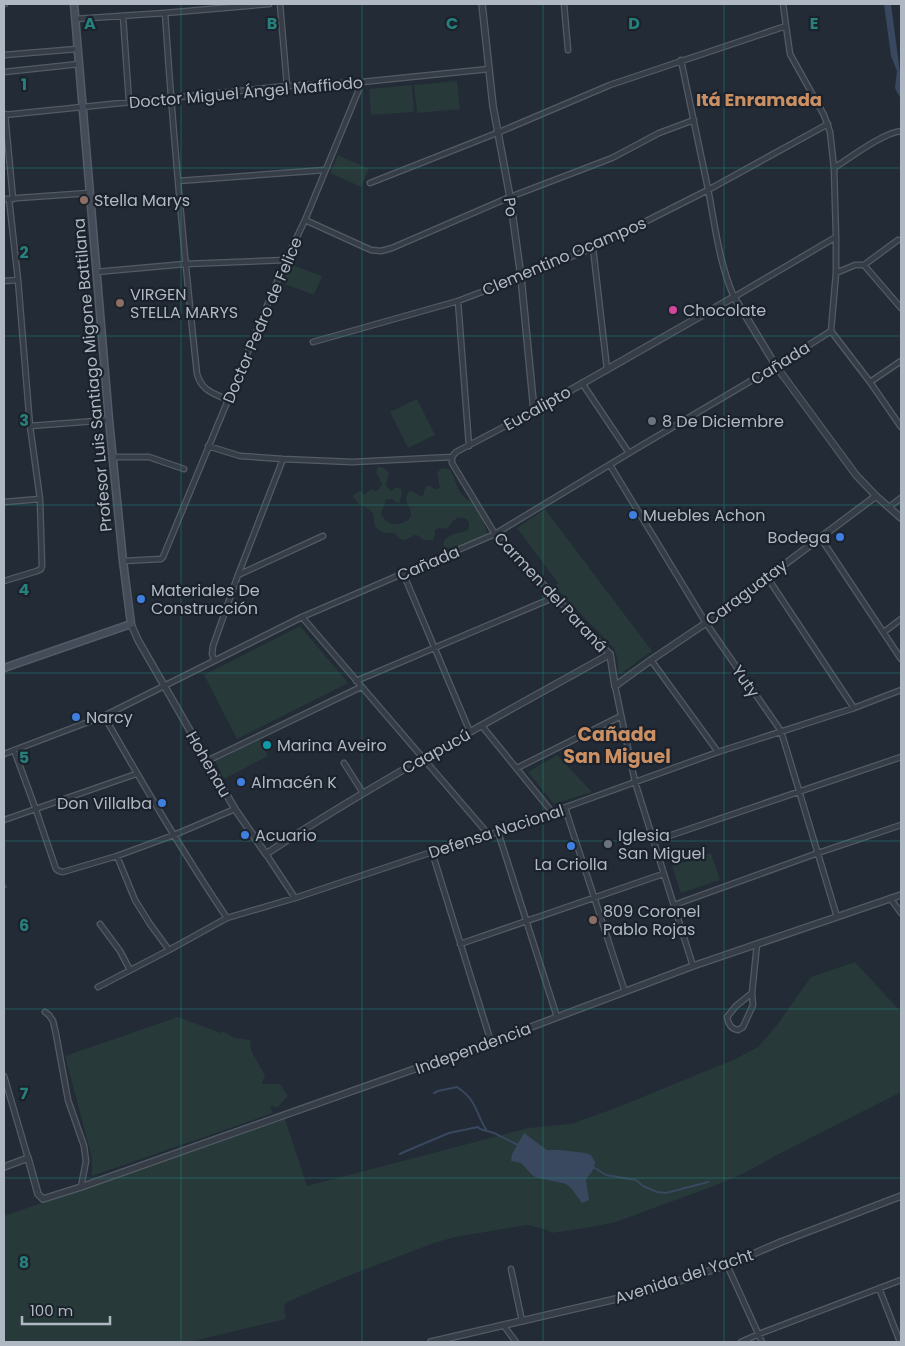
<svg xmlns="http://www.w3.org/2000/svg" width="905" height="1346" font-family="Poppins,sans-serif">
<rect width="100%" height="100%" fill="#222b36"/>
<path fill="#273939" d="M457,81L460,109L417,113L414,85Z
M412,85L414,112L371,115L369,89Z
M338,155L369,169L361,187L330,173Z
M290,264L322,276L314,295L282,283Z
M417,399L435,435L408,448L390,412Z
M378,467C384,467 386,468 389,474L386,484L388,488L392,491L396,487L401,489L402,494L399,504L391,499L386,500L381,514C384,520 387,522 393,524C399,525 412,521 411,513C410,503 401,502 410,490L420,496L424,495V491L426,486H431L435,489L440,488L437,473L442,468L449,469C455,475 455,484 460,492C463,498 470,500 474,505C479,512 487,527 487,535L455,550L445,548L443,544L445,539L453,534L467,531C475,517 456,511 449,527L444,529L439,528L435,530V535L433,540H423L419,536L415,535L405,540L400,539L394,533H384L375,527L373,513L361,504H358L357,501L352,496L356,493L361,491L364,495L371,489L375,491L379,489L382,484L376,472Z
M545,509L652,651L619,675L617,656L613,647L554,586L558,583L517,528Z
M300,626L348,683L237,739L204,675Z
M258,737L268,756L224,779L214,759Z
M557,755L592,792L554,804L528,772Z
M682,847L685,857L670,862L667,852Z
M711,853L720,880L681,893L672,866Z
M855,962L901,1012V1092L781,1153L742,1174L719,1184L616,1222L586,1228L551,1233L547,1230L528,1225L455,1237L434,1243L345,1277L287,1302L284,1306L286,1319L189,1342H4V1216L285,1119L307,1186L528,1128L571,1124L613,1109L733,1060L758,1047L777,1025L811,977Z
M178,1017L221,1033L222,1031L235,1038L250,1040L251,1050L265,1076L262,1084H280L288,1096L278,1107L270,1106L273,1113L92,1176V1158L65,1056Z"/>
<path fill="#39485f" d="M884,4H891L901,80V98L898,94L895,88L897,71L891,56Z
M524,1133L547,1150H559L586,1153L591,1155L595,1162C593,1174 591,1171 586,1180L589,1200L582,1203L571,1188L566,1184L538,1178L533,1176L521,1163L511,1161L512,1154Z"/>
<g fill="none" stroke-linecap="round" stroke-linejoin="round">
<path stroke="#39485f" stroke-width="2" d="M4,884L6,887
M434,1093L438,1091L457,1087C478,1101 475,1113 487,1131
M400,1154L404,1152L449,1133L478,1127L480,1129L494,1133L518,1145
M593,1167L606,1175L636,1180L643,1186L657,1192L666,1193L708,1182"/>
<defs>
<path id="minor" d="M4,4H5
M280,4L287,86
M564,4L568,50
M783,4L790,54L824,115L830,132L834,168L836,237V273L831,331L870,382L901,427
M165,13C173,134 184,254 197,374C202,391 213,393 228,400
M123,16L129,102
M75,19L165,13L269,4
M4,55L77,49
M681,60C690,103 699,146 708,189C715,225 719,263 734,297L836,237
M4,72L79,64
M5,114L13,199
M4,115L287,86L362,82L489,69
M834,168C851,157 883,133 901,131
M178,181L325,170
M370,183L497,133L610,85L786,26
M4,199L89,193
M305,220L371,250L381,251L392,248L510,197L612,158L659,133L694,120
M593,248L607,369
M864,265L901,308
M96,272L185,264L286,260
M836,273L855,265H864L898,240
M4,281L18,280
M458,301L469,446
M313,342L458,301L521,277L593,248L708,190L828,124
M870,382L901,361
M582,383L629,453
M30,426L109,420
M208,446L240,456L283,459L352,462L452,457L456,452L534,411
M113,457H149L184,469
M452,457V463L495,534L610,654
M610,465L706,623L781,731L837,917
M4,502L40,499
M889,507L901,498
M820,537L901,659
M123,561L161,559L163,557L286,260L305,220L362,82
M403,573L470,732
M238,575L323,536
M767,577L854,708
M4,581L37,571L41,569L42,566L40,499L30,426L18,280L9,199
M302,617L489,835
M884,632L901,619
M214,660L212,654L213,646L238,575L283,459
M651,660L718,752
M356,681L555,597
M615,686L635,782L693,966
M104,716C143,784 183,853 227,918
M482,726L552,812
M14,750L36,810L56,869L59,871L63,872L117,856L174,835L235,809
M4,754L104,716L302,617L495,534L629,453L776,366L831,331
M207,761L361,687
M344,763L363,793
M517,768L621,716
M565,808L625,992
M4,820L136,774
M498,832L557,1017
M654,841L901,757
M432,852L491,1042
M266,854L295,898
M117,856L135,900L150,924L169,950
M890,898L901,913
M674,905L818,853L901,825
M100,924L120,951L130,970
M460,944L663,874
M98,987L169,950L227,918L295,898L432,852L489,835L718,752L854,708L901,690
M752,993L736,1006L727,1017C728,1023 731,1029 738,1030L743,1027L753,1005L752,993L757,944
M45,1012L49,1015L53,1021L56,1034L68,1100L84,1146L86,1161L81,1187
M4,1076L28,1158
M727,1265L762,1342
M511,1269L522,1321
M879,1288L900,1342
M504,1326L516,1342
M741,1342L759,1334L901,1280"/>
<path id="tertiary" d="M482,4L493,106L510,197L521,277L534,411L734,297L776,366L856,475L876,496L901,518
M131,624L138,640L235,809L266,854C377,781 494,719 610,654L615,686L651,660L706,623L876,496
M4,1167L28,1158L38,1194L43,1199L81,1187L491,1042L693,966L901,895
M431,1342L646,1292L727,1265L781,1242L901,1196"/>
<path id="secondary" d="M4,668L131,624L123,561L109,420L74,4"/>
</defs>
<use href="#minor" stroke="#535b65" stroke-width="7"/>
<use href="#tertiary" stroke="#535b65" stroke-width="8"/>
<use href="#secondary" stroke="#535b65" stroke-width="9"/>
<use href="#minor" stroke="#363d47" stroke-width="4.5"/>
<use href="#tertiary" stroke="#363d47" stroke-width="5.5"/>
<use href="#secondary" stroke="#444c5a" stroke-width="6"/>
</g>
<path fill="none" stroke="#27807b" stroke-width="1" stroke-opacity="0.55" d="M181,4V1342M362,4V1342M543,4V1342M724,4V1342M4,168H901M4,336H901M4,505H901M4,673H901M4,841H901M4,1009H901M4,1178H901"/>
<g fill="#8d6e63" stroke="#1b222c" stroke-width="2">
<circle cx="84" cy="200" r="5"/>
<circle cx="120" cy="303" r="5"/>
<circle cx="593" cy="920" r="5"/>
</g>
<circle fill="#d1479c" stroke="#1b222c" stroke-width="2" cx="673" cy="310" r="5"/>
<g fill="#6b7280" stroke="#1b222c" stroke-width="2">
<circle cx="652" cy="421" r="5"/>
<circle cx="608" cy="844" r="5"/>
</g>
<g fill="#3f7fe0" stroke="#1b222c" stroke-width="2">
<circle cx="633" cy="515" r="5"/>
<circle cx="840" cy="537" r="5"/>
<circle cx="141" cy="599" r="5"/>
<circle cx="76" cy="717" r="5"/>
<circle cx="241" cy="782" r="5"/>
<circle cx="162" cy="803" r="5"/>
<circle cx="245" cy="835" r="5"/>
<circle cx="571" cy="846" r="5"/>
</g>
<circle fill="#0f9aa8" stroke="#1b222c" stroke-width="2" cx="267" cy="745" r="5"/>
<g text-anchor="middle" stroke-width="4.5" stroke-linejoin="round" paint-order="stroke">
<g font-size="16" fill="#b0b8c3" stroke="#1b222c">
<text transform="translate(246 92) rotate(-5)" y="6">Doctor Miguel Ángel Maffiodo</text>
<text transform="translate(511 207) rotate(82)" y="6">Po</text>
<text transform="translate(564 256) rotate(-23)" y="6">Clementino Ocampos</text>
<text transform="translate(262 320) rotate(-67)" y="6">Doctor Pedro de Felice</text>
<text transform="translate(780 363) rotate(-32)" y="6">Cañada</text>
<text transform="translate(92 375) rotate(-95)" y="6">Profesor Luis Santiago Migone Battilana</text>
<text transform="translate(537 408) rotate(-29)" y="6">Eucalipto</text>
<text transform="translate(428 563) rotate(-23)" y="6">Cañada</text>
<text transform="translate(551 592) rotate(47)" y="6">Carmen del Paraná</text>
<text transform="translate(746 592) rotate(-37)" y="6">Caraguatay</text>
<text transform="translate(746 681) rotate(55)" y="6">Yuty</text>
<text transform="translate(436 751) rotate(-29)" y="6">Caapucú</text>
<text transform="translate(209 764) rotate(60)" y="6">Hohenau</text>
<text transform="translate(496 831) rotate(-18)" y="6">Defensa Nacional</text>
<text transform="translate(473 1048) rotate(-20)" y="6">Independencia</text>
<text transform="translate(684 1276) rotate(-18)" y="6">Avenida del Yacht</text>
</g>
<g font-size="16" fill="#b0b8c3" stroke="#1b222c" text-anchor="start">
<text x="94" y="206">Stella Marys</text>
<text x="130" y="300">VIRGEN<tspan x="130" dy="18">STELLA MARYS</tspan></text>
<text x="683" y="316">Chocolate</text>
<text x="662" y="427">8 De Diciembre</text>
<text x="643" y="521">Muebles Achon</text>
<text x="830" y="543" text-anchor="end">Bodega</text>
<text x="151" y="596">Materiales De<tspan x="151" dy="18">Construcción</tspan></text>
<text x="86" y="723">Narcy</text>
<text x="277" y="751">Marina Aveiro</text>
<text x="251" y="788">Almacén K</text>
<text x="152" y="809" text-anchor="end">Don Villalba</text>
<text x="255" y="841">Acuario</text>
<text x="618" y="841">Iglesia<tspan x="618" dy="18">San Miguel</tspan></text>
<text x="571" y="870" text-anchor="middle">La Criolla</text>
<text x="603" y="917">809 Coronel<tspan x="603" dy="18">Pablo Rojas</tspan></text>
</g>
<g font-size="18" font-weight="bold" fill="#ca9064" stroke="#1b222c">
<text x="759" y="106">Itá Enramada</text>
</g>
<g font-size="19" font-weight="bold" fill="#ca9064" stroke="#1b222c">
<text x="617" y="741">Cañada<tspan x="617" dy="22">San Miguel</tspan></text>
</g>
</g>
<g font-size="16" text-anchor="middle" font-weight="bold" fill="#27807b" stroke="#1b222c" stroke-width="4.5" stroke-linejoin="round" paint-order="stroke">
<text x="90" y="29">A</text>
<text x="272" y="29">B</text>
<text x="452" y="29">C</text>
<text x="634" y="29">D</text>
<text x="814" y="29">E</text>
<text x="24" y="90">1</text>
<text x="24" y="258">2</text>
<text x="24" y="426">3</text>
<text x="24" y="595">4</text>
<text x="24" y="763">5</text>
<text x="24" y="931">6</text>
<text x="24" y="1099">7</text>
<text x="24" y="1268">8</text>
</g>
<rect width="905" height="1346" fill="none" stroke="#b0b8c3" stroke-width="10"/>
<path d="M22 1316v8h88v-8" fill="none" stroke="#b0b8c3" stroke-width="2.5"/>
<text x="30" y="1316" font-size="15" fill="#b0b8c3" stroke="#1b222c" stroke-width="4" paint-order="stroke">100 m</text>
</svg>
